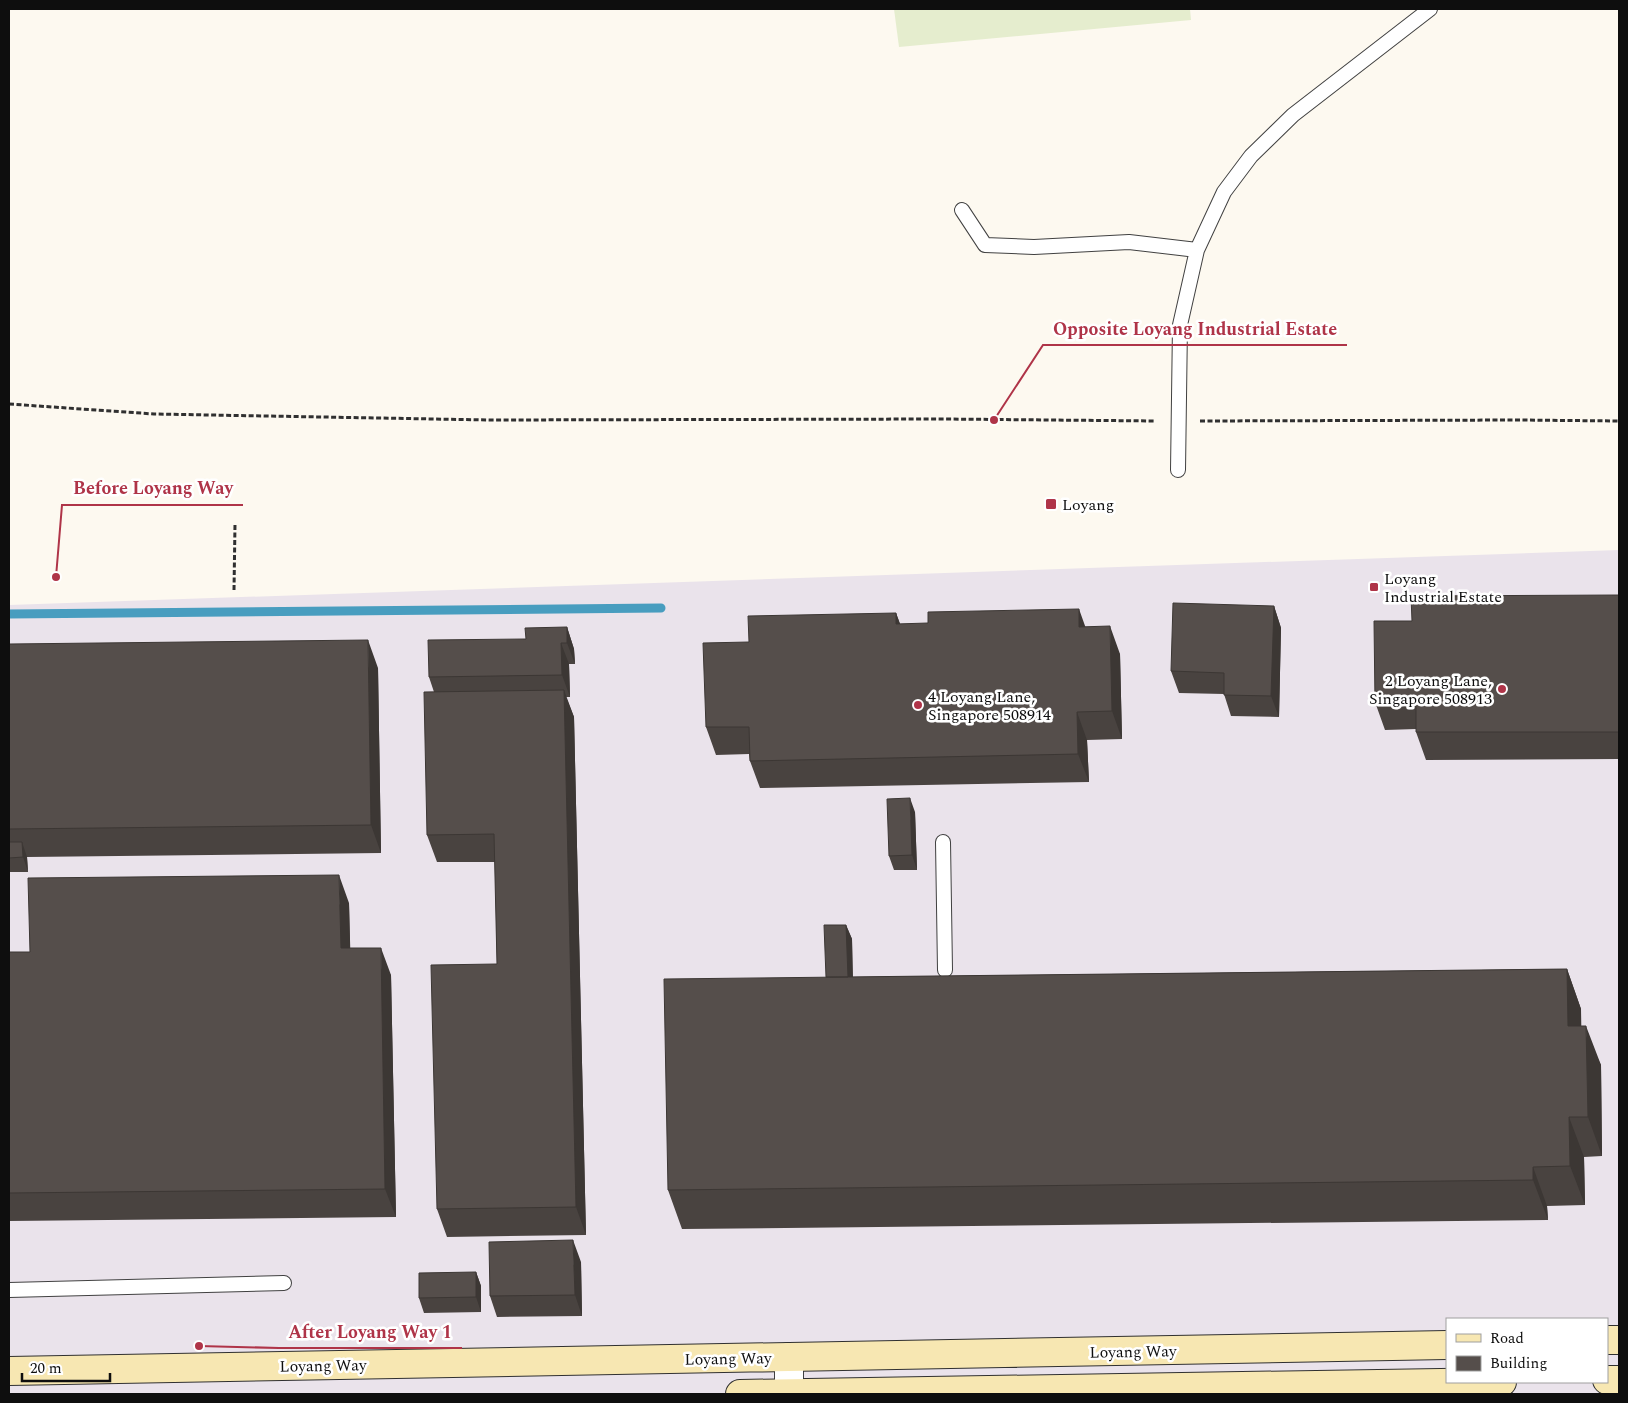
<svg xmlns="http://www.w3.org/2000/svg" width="1628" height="1403" font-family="Spectral,serif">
<rect width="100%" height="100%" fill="#fdf9f0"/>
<path fill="#eae3eb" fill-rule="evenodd" d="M1619,550V1394H9V605ZM1447,1319H1607V1382H1447Z"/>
<path fill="#e5edce" d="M894,9H1190L1191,20L899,47Z"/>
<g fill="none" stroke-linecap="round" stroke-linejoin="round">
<path stroke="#489dbf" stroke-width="9" d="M9,614L661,608"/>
<defs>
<path id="service" d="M962,210L985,245L1034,247L1129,242L1197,250
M1178,470L1180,325L1197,250L1224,192L1251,156L1293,115L1430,9
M943,842L945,970
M9,1290L284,1283"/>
<path id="minor" d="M789,1394V1357"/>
<path id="secondary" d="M1607,1340H1619
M9,1371L1447,1345
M1607,1380H1619
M740,1394L1502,1382"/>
</defs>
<use href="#service" stroke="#414141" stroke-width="16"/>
<use href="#minor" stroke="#414141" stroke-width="30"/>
<use href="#secondary" stroke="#303030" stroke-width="30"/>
<path stroke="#303030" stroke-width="3" stroke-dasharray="5 2.5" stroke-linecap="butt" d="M9,404L154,414L490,420L944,419L1156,421
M1200,421L1520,420L1619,421
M234,590L235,524"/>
<use href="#service" stroke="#fff" stroke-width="14"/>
<use href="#minor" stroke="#fff" stroke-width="28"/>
<use href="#secondary" stroke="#f7e7b2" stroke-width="28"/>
</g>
<path fill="#494340" d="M1619,595V759L1426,760L1416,732V729L1385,730L1375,702L1412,621Z
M1274,606L1281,628L1279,717L1231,716L1224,694L1179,693L1171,671Z
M896,613L900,624L1085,627L1120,654L1122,739L1087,740L1089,782L760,788L750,761L749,754L716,755L706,727L749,642Z
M567,627L574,649L575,664H569L570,697H566L574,717L586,1235L447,1237L437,1209L497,964L495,862H437L427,835L434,692L429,677L526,639Z
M9,644L378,668L381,853L27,857L28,872H9Z
M915,812L917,870H894L889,856Z
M349,903L350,948L391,975L396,1217L9,1221V952H30Z
M846,925L852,939L853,977L1567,969L1581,1009V1026L1601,1065L1602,1156L1584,1157L1585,1205L1547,1206L1548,1220L682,1229L668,1190L826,977Z
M581,1262L582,1316L497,1317L490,1296Z
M476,1272L481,1286V1312L424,1313L419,1298Z"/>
<path fill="#3c3734" d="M1274,606L1281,628L1279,717L1271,696Z
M1079,609L1089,637L1079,627Z
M896,613L906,640L896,624Z
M1110,626L1120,654L1122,739L1112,711Z
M567,627L574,649L575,664L567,643Z
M368,640L378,668L381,853L371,825Z
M561,643L569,664L570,697L562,675Z
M564,690L574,717L586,1235L576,1207Z
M1077,712L1087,740L1089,782L1078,754Z
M910,798L915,812L917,870L912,855Z
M22,842L27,857L28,872L23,857Z
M339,875L349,903L351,976L341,948Z
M846,925L852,939L853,1010L848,995Z
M381,948L391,975L396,1217L385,1189Z
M1567,969L1581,1009L1582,1065L1568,1026Z
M1586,1026L1601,1065L1602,1156L1588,1117Z
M1569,1117L1584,1157L1585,1205L1570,1166Z
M1533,1167L1547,1206L1548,1220L1533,1180Z
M573,1240L581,1262L582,1316L575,1295Z
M476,1272L481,1286V1312L476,1297Z"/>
<path fill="#554e4b" stroke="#3c3734" d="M1619,595V732H1416V702H1375L1374,621H1412L1411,596Z
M1173,603L1274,606L1271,696L1224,695V673L1171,671Z
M1079,609V627L1110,626L1112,711L1077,712L1078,754L750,761L749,727H706L703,643L749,642L748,616L896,613V624L928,623V612Z
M567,627V643H561L562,675L429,677L428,640L526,639L525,628Z
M368,640L371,825L9,829V644Z
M564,690L576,1207L437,1209L431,965L497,964L494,834L427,835L424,692Z
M910,798L912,855L889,856L887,799Z
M9,842H22L23,857L9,858Z
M339,875L341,948H381L385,1189L9,1193V952H30L28,878Z
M824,925H846L848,977H826Z
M1567,969L1568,1026H1586L1588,1117H1569L1570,1166L1533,1167V1180L668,1190L664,979Z
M573,1240L575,1295L490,1296L489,1242Z
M476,1272V1297L419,1298V1273Z"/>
<g fill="#af3448" stroke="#fff" stroke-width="2">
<rect x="1045" y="498" width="12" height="12" rx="2.5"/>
<rect x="1369" y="582" width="10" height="10" rx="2.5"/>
<circle cx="1502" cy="689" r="5"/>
<circle cx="918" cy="705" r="5"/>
</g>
<g text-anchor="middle" stroke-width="5" stroke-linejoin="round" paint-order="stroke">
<g font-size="16" fill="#0e0e0e" stroke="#fff" text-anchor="start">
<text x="1062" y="510">Loyang</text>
<text x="1384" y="584">Loyang<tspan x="1384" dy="18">Industrial Estate</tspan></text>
<text x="1492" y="686" text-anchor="end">2 Loyang Lane,<tspan x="1492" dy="18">Singapore 508913</tspan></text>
<text x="928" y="702">4 Loyang Lane,<tspan x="928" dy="18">Singapore 508914</tspan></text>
</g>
<g font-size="16" fill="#0e0e0e" stroke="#fff">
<text transform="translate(1133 1351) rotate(-1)" y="6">Loyang Way</text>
<text transform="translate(728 1358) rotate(-1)" y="6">Loyang Way</text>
<text transform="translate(323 1365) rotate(-1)" y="6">Loyang Way</text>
</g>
</g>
<path fill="none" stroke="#af3448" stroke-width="2" d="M994 420L1043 345H1347M56 577L62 505H243M199 1346L279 1348H462"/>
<g fill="#af3448" stroke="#fff" stroke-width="2">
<circle cx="994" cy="420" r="5"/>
<circle cx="56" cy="577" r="5"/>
<circle cx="199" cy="1346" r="5"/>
</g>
<g font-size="18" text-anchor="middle" font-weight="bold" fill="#af3448" stroke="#fff" stroke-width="5" stroke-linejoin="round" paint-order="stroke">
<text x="1195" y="335">Opposite Loyang Industrial Estate</text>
<text x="153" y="494">Before Loyang Way</text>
<text x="370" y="1338">After Loyang Way 1</text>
</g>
<rect width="1628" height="1403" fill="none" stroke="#0e0e0e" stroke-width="20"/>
<rect x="1446" y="1318" width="162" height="65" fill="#ffffff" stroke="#9f9f9f"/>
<rect x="1456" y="1334" width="25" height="8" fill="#f7e7b2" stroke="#9f9f9f"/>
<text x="1490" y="1343" font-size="15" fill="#0e0e0e">Road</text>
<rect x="1456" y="1356" width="25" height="15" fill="#554e4b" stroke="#9f9f9f"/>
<text x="1490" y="1368" font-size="15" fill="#0e0e0e">Building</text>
<path d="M22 1373v8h88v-8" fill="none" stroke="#0e0e0e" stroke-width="2.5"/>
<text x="30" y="1373" font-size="15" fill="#0e0e0e" stroke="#ffffff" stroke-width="4" paint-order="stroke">20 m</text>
</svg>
